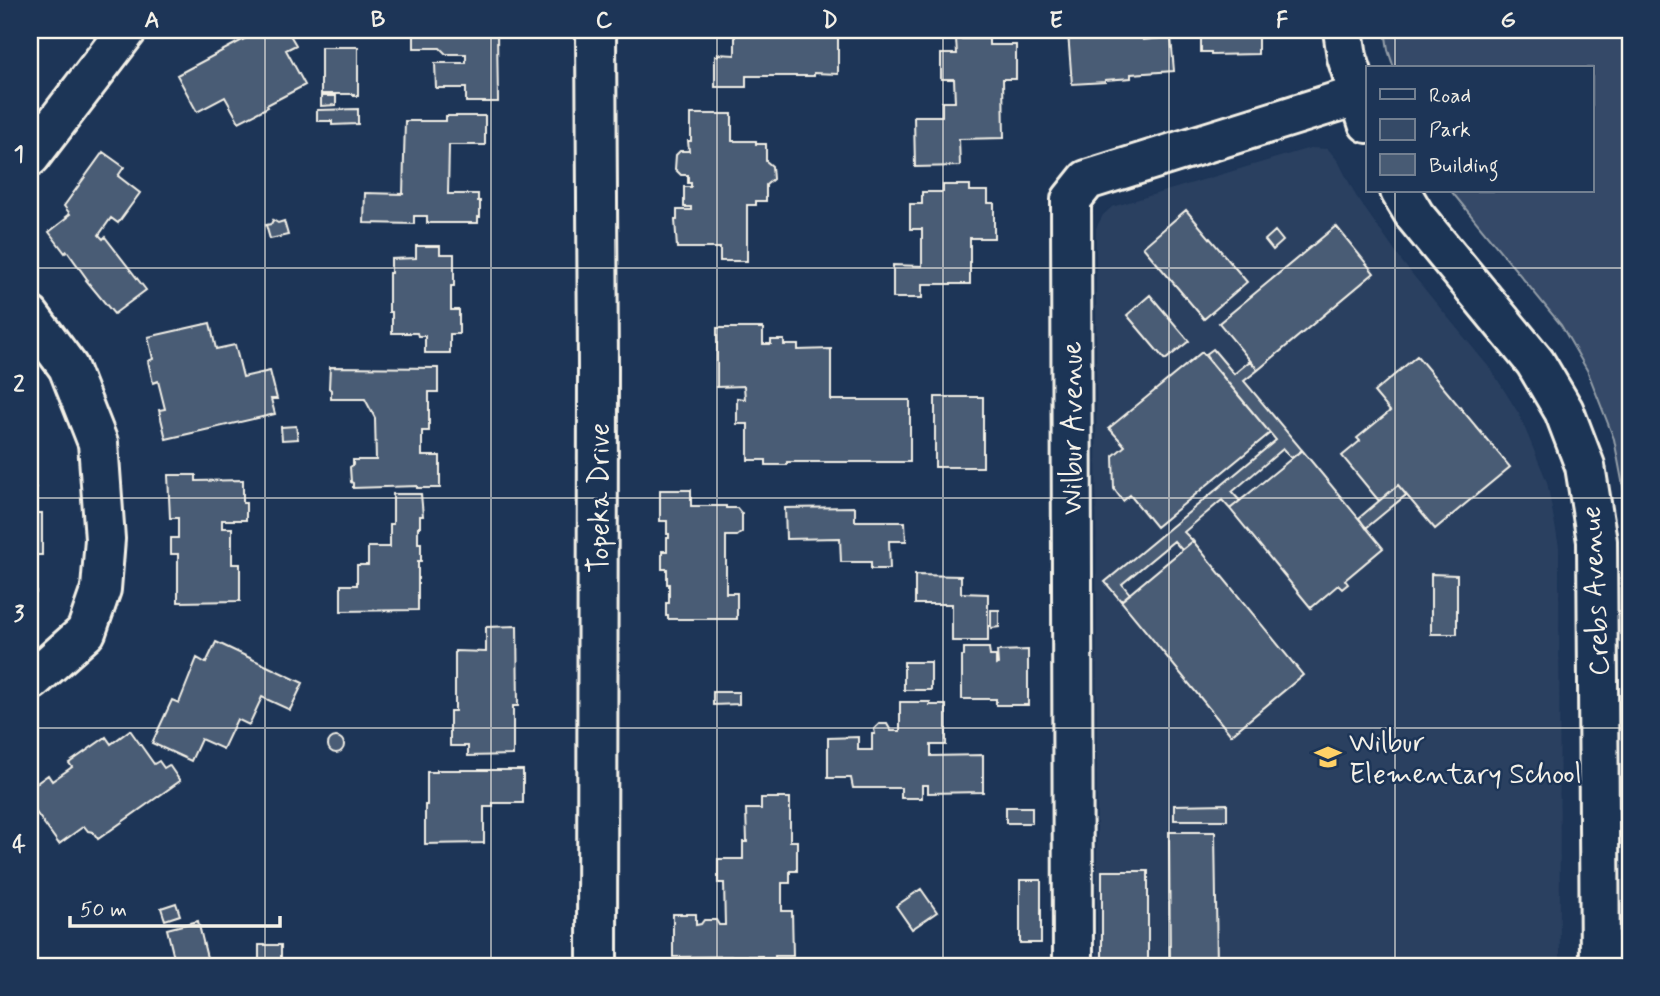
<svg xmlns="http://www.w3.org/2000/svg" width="1660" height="996" font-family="Mynerve,sans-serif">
<rect width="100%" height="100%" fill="#1d3557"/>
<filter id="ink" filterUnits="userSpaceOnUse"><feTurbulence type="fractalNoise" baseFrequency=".0143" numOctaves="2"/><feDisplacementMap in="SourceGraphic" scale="14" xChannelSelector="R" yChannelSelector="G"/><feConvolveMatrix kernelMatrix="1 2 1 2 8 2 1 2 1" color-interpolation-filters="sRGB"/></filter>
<g filter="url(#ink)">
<path fill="#2a4060" d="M1310,148L1328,149L1338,161L1356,196L1403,263L1492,371L1519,414L1547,482L1559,547L1560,966H1097L1096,228L1103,215L1112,207Z"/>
<path fill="#354a67" stroke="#949ea8" stroke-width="2" d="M1385,30H1630V663L1629,517L1614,439L1587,370L1561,325L1451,191H1592V68H1394L1388,50Z"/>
<path fill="#485b74" stroke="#f4f1e8" stroke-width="2" d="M261,30H287L296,45L286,50L305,85L267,105L268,107L239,122L225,97L197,112L177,75Z
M411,30H504L497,31L498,102H466V88H436L435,63H466V54H446L440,48H414V34H411Z
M747,30H842L841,34L838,37V74L814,73V76H746V87H715V56H718V54L735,55V32H747Z
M958,30H1022V34H958Z
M1099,30H1143V40L1171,37L1174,71L1131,74V78L1105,80V82L1072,84L1068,33Z
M1201,30H1258V54L1211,55V52H1201Z
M956,39H989V45H1016V79H1003L1004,138L959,139L960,166L915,167L914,116H942V102H955L954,79H941V54H957Z
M321,47H358V96H354V94H321Z
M321,96H336V105L321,106Z
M358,109V124L332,125V121H317V110Z
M691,114H732V141H756V144H766V161L772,166L773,179L766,185V201H756V205H747V261H720V248H677L675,220H677V210H691V207H684V187H691V183H688V175H681L675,169L676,155L680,151H689L688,141H691Z
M446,116H485V145H449L448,194H478V201H480V217H478V223H427V216H414V224L364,223L365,193L403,194L405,121H446Z
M103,152L124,167L118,176L140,193L118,223L111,218L99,235L103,239L105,237L146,290L114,314L86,280L87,279L67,251L65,253L49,232L67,218L66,217L70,214L64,206Z
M943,185H970V191H988V203H994V238H970V284H922V298H893V265L922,266V229H910V204H922V192H943Z
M1186,210L1247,282L1204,319L1143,247Z
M273,220L278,223L284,221L288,235L270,239L266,225L271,224Z
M1336,226L1374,273L1258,370L1219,323Z
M1275,231L1283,241L1273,250L1265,240Z
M416,246H440V254H454V286H451V310H459V334H450V353H425V336H418L417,333H392V312H389V273H391V259L416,258Z
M1150,295L1189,341L1165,360L1127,315Z
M210,323L216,349L235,345L243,377L270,371L277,399H271L275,414L166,439L159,410L165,409L158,381L153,383L148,361L153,359L148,337Z
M717,328H763V344H771V340H784V345H798V350L831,349V400H910V462H787V465H766V460H748V424H737V398L745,399L744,386L717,387Z
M1213,349L1234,374L1250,361L1258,370L1244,381L1302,450L1291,458L1283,449L1232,492L1240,501L1230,509L1222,500L1184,532L1193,541L1182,550L1174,541L1122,584L1130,594L1121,601L1105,582L1276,440L1205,355Z
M1202,352L1270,433L1156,527L1130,495L1123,501L1114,489L1113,456L1125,446L1109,428Z
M1417,356L1510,467L1435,529L1398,485L1379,501L1342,456L1360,441L1357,438L1390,411L1374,392Z
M330,367L438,368V392H429V431H422V456H440V488H417V486L353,488V483L351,482L350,467L353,465V460H376L375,418L365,399H331V390L329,388Z
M935,397H983V467H935Z
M296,426L298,439L282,440L281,427Z
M1302,450L1383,548L1345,580L1348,584L1342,589L1338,585L1311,608L1230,509Z
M168,475H196V481L243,480V503H246V520H222V528H232V564H240V601L178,602V554H171V538H178V518H170Z
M30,484H31V488H36V513H42V555H36V593H30Z
M1398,485L1406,495L1366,528L1359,518Z
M660,490H691V506H726V508H737L742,514V532L737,536H726V593H737V619H668V616H666V603H669V584H667V569H662V551H667V538H669V534H667V521H660Z
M393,494H421L423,516H420V527H418V543H421V561H418V610L341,611V585H357V565H368V547H390V524H393Z
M855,507V521H888V522H905L906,541H889L890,569H871V562H841L840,538L786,539L785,508Z
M1193,541L1303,675L1231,735L1121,601Z
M1431,574L1457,575V634H1431Z
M915,575L961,576V593L988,594V641H952V604H915Z
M991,610H999V627L991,628Z
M517,626L518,706H513V755L468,756V746H450V711H455V651L486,652V627Z
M216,642L303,683L290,710L262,697L249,725L237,719L223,749L201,739L191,761L152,743L172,700L179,703L197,658L206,663Z
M964,648H989L990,656H996V665L998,664L997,651L1028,650V705H996V699H962V656H964Z
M904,662H931V690H904Z
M713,692H739V704L713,705Z
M900,702H930V705H946V745H931V756L983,755V792L928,793V785H922V798H901V788H853L851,778H828V738L858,737V750H872V734H875L874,729L879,724H887L891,731H900Z
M130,730L154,764L159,761L164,768L169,765L180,781L98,839L93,832L88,831L84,826L59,844L30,804V788L48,775L52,781L72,767L69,763L106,737L111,744Z
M328 745a8 8 0 1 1 16 0a8 8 0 1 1-16 0Z
M437,770H523V803H493V807H484V843L425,844V805H427V772H437Z
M761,798H790V841H797V871H790V883H782V911H792L793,956H775V959L762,960V956L673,957V914H696V925L701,924L704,920H716L719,925H725L724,883H718V859H743V842H747L746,809H761Z
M1227,804V820H1174V805Z
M1006,807H1032V823H1006Z
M1169,832H1215L1217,966H1170Z
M1102,871H1148V966H1102Z
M1020,880H1041V943H1020Z
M921,889L937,912L912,929L896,906Z
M176,903L180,915L165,920L161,908Z
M198,921L209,966H176L167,929Z
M259,945H281V966H259Z"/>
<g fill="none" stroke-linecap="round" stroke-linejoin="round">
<defs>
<path id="minor" d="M596,30L598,367L597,966
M1343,30L1347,57L1368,123
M30,157L127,30
M1400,191L1415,216L1535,362L1564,411L1585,466L1597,541L1600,966
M30,316L68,367L98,443L105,539L101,589L86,632L32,680
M1073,966L1071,200L1087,180L1359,95"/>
</defs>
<use href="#minor" stroke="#f4f1e8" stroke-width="44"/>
<use href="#minor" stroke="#1d3557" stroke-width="38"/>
</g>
</g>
<path fill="none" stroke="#f4f1e8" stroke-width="2" stroke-opacity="0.55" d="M265,30V966M491,30V966M717,30V966M943,30V966M1169,30V966M1395,30V68M1395,191V966M30,268H1630M30,498H1630M30,728H1630"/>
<defs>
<symbol id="school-bare" viewBox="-9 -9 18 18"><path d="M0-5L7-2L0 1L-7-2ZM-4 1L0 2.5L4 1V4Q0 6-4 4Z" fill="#ffd166" stroke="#1d3557" stroke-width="2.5" paint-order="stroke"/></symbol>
</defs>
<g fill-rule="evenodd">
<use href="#school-bare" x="1309" y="738" width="38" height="38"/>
</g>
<g text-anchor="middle" stroke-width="5" stroke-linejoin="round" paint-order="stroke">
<g font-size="28" fill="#f4f1e8" stroke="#1d3557">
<text transform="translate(1071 428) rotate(-90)" y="10">Wilbur Avenue</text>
<text transform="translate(598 498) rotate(-90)" y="10">Topeka Drive</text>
<text transform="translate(1594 591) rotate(-93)" y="10">Crebs Avenue</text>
</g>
<g font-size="28" fill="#f4f1e8" stroke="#1d3557" text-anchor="start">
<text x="1349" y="751">Wilbur<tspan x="1349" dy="32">Elementary School</tspan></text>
</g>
</g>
<rect width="1660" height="996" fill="none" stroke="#1d3557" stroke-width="77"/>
<rect x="1366" y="66" width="228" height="126" fill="#1d3557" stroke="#738091" stroke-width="2"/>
<rect x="1380" y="89" width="35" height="10" fill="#1d3557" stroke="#738091" stroke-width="2"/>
<text x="1429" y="102" font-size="21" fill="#f4f1e8">Road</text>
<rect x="1380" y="119" width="35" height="21" fill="#354a67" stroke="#738091" stroke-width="2"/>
<text x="1429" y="136" font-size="21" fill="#f4f1e8">Park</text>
<rect x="1380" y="154" width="35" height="21" fill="#485b74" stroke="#738091" stroke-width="2"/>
<text x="1429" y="172" font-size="21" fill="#f4f1e8">Building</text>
<path d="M70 916v10h210v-10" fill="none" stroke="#f4f1e8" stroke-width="3.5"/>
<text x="80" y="916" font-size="21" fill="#f4f1e8" stroke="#1d3557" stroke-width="5" paint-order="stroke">50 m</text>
<rect x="38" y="38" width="1584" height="920" fill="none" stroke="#f4f1e8" stroke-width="2.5"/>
<g font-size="23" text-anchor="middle" font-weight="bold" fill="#f4f1e8">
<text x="152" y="27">A</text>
<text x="378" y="27">B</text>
<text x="604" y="27">C</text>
<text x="830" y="27">D</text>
<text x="1056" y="27">E</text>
<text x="1282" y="27">F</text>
<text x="1508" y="27">G</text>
<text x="19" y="161">1</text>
<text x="19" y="391">2</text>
<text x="19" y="621">3</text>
<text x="19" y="851">4</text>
</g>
</svg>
